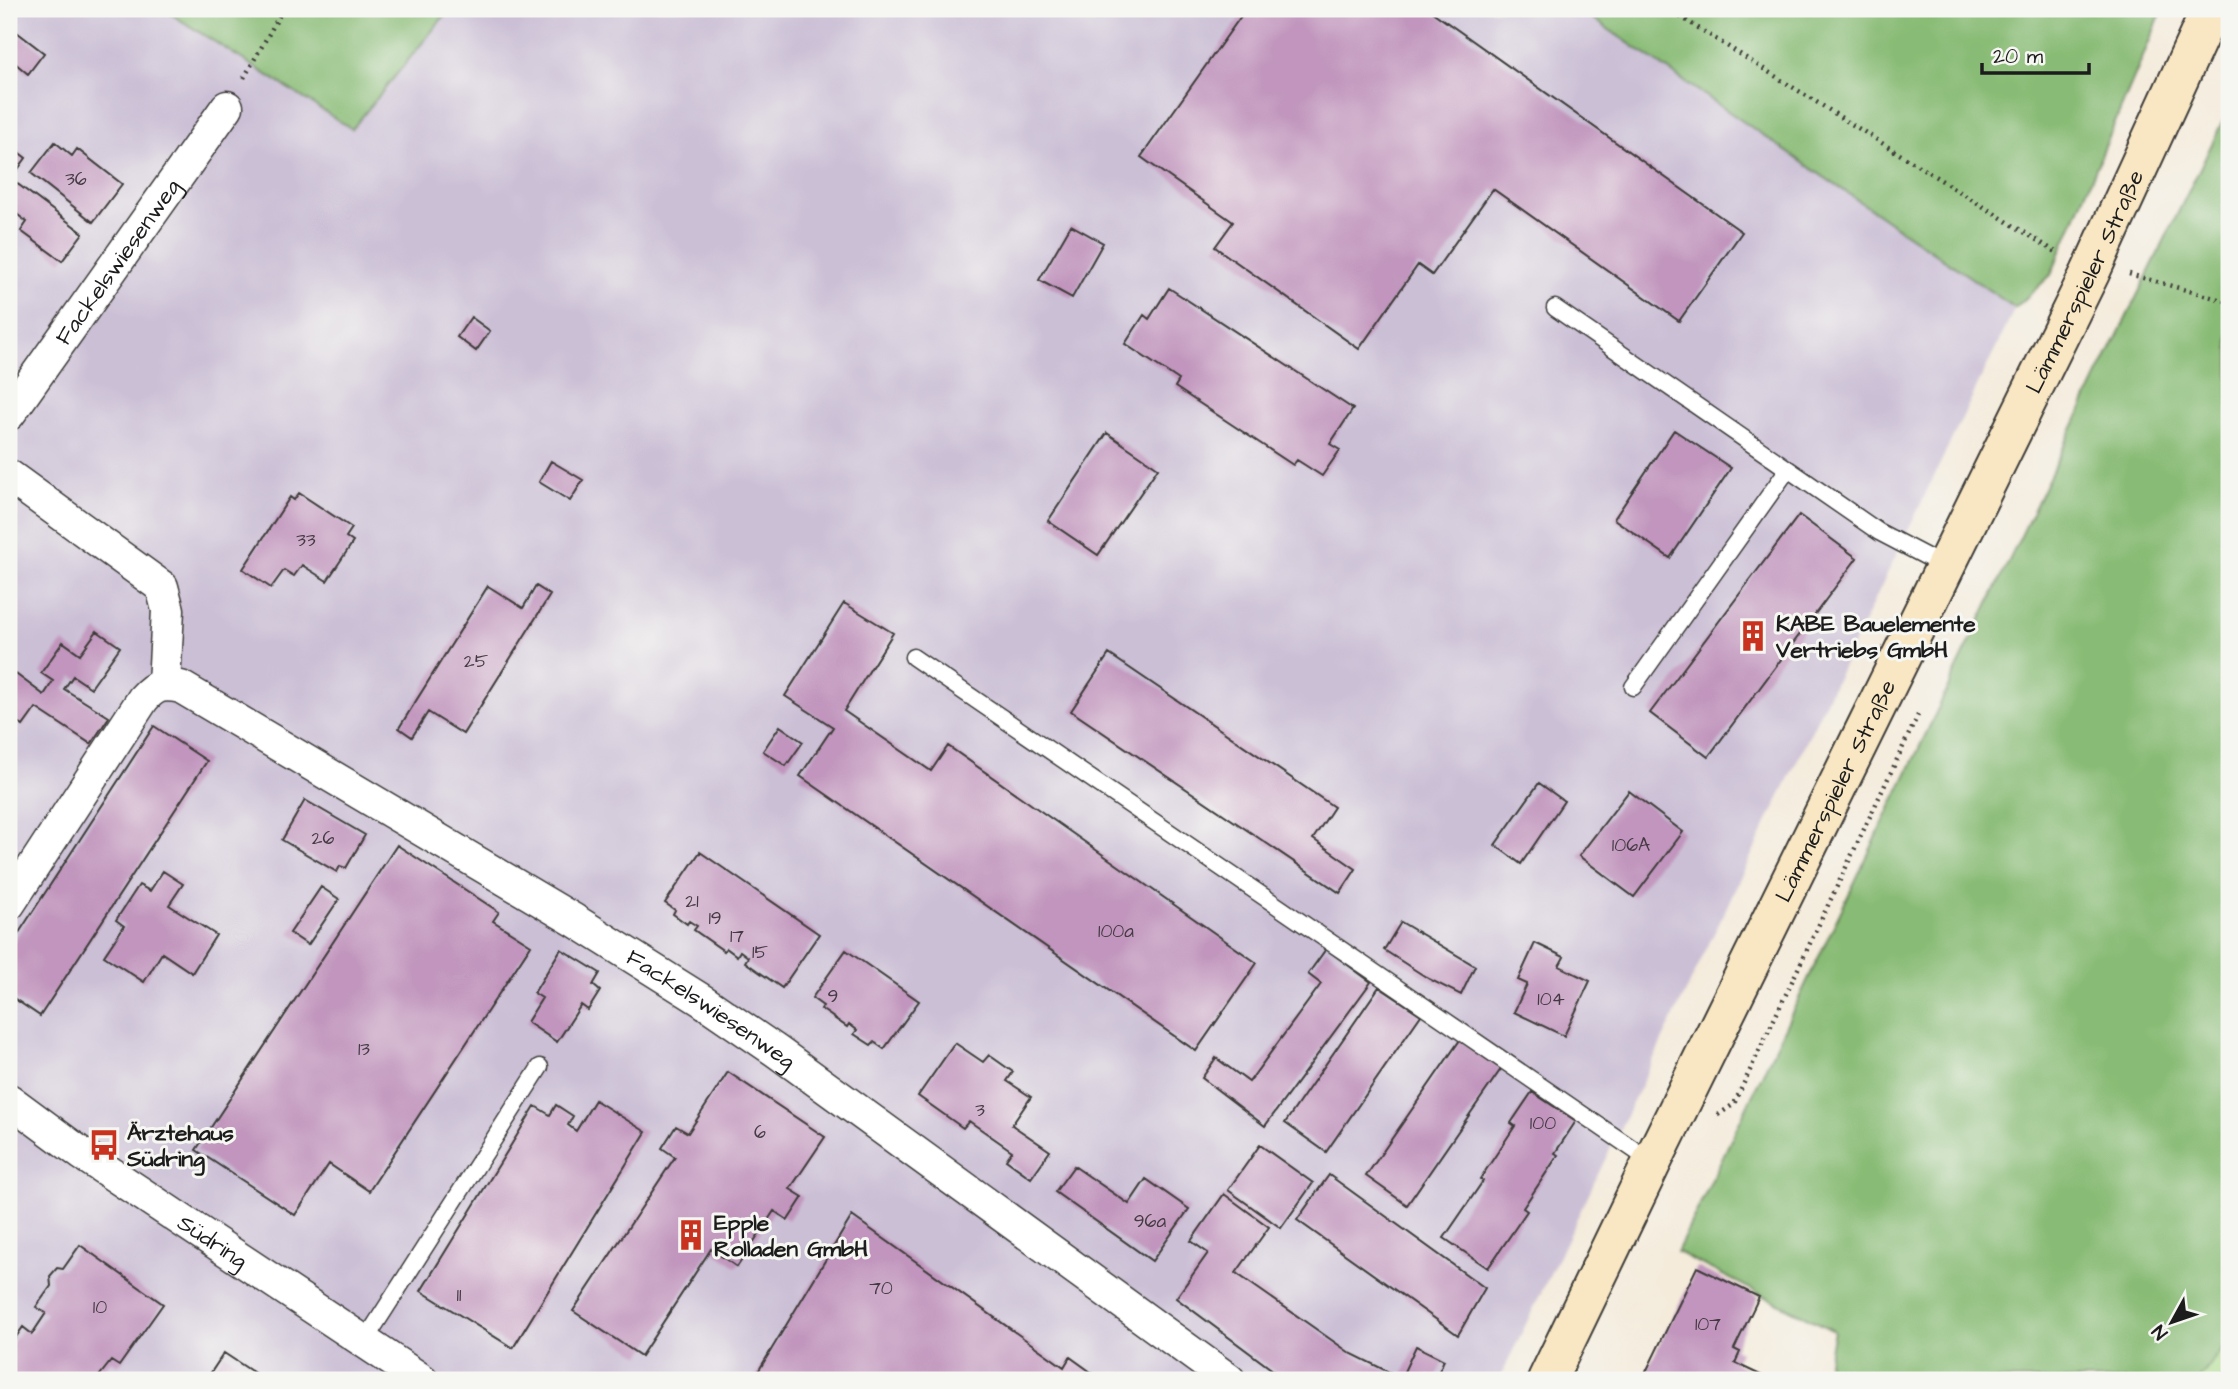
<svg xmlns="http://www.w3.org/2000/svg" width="2238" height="1389" font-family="'Architects Daughter',sans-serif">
<rect width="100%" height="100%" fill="#f6f6f2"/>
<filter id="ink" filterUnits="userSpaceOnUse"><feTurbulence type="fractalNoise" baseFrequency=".0143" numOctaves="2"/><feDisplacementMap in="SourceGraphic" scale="14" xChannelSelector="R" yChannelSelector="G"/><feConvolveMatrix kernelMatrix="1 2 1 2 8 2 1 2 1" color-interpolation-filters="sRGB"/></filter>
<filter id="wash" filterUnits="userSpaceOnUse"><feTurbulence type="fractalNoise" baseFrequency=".00686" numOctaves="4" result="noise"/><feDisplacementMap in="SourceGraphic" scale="28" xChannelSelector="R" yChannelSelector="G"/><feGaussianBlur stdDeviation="1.57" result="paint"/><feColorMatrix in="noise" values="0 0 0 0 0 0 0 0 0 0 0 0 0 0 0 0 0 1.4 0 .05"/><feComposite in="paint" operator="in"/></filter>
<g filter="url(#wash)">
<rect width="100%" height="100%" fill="#f4ebdb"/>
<path fill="#cbbfd5" d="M9,9H163L352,129L450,9H1579L2015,308L1499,1380H9Z"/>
<path fill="#abdb88" stroke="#647c52" stroke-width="2" d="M2229,1341V1380H2198Z"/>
<path fill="#88bb74" stroke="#526c48" stroke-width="2" d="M163,9H450L352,129Z
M1579,9H2163L2051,275L2015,308Z
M2229,109V1341L2198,1380H1824L1834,1331L1677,1252L2104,363Z"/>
<g id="blocks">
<path fill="#c195bd" d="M1246,9H1428L1742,232L1679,321L1493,189L1432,275L1418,265L1359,349L1215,247L1233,222L1141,157Z
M9,26L44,53L28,74L9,58Z
M55,142L72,156L77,149L122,184L93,222L31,173Z
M9,145L26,158L11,179L83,233L62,261L21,231L27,222L9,208Z
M1071,225L1103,243L1072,298L1039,280Z
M1169,288L1353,409L1330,444L1340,450L1322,476L1297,460L1293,465L1175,387L1179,380L1125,344L1144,315L1149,319Z
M471,317L490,331L476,351L457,337Z
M1674,430L1731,468L1670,558L1614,519Z
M1107,433L1158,468L1098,555L1048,521Z
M551,461L583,480L570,501L539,482Z
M299,493L352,528L346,537L353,542L327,581L302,565L294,576L284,570L271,588L243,569L290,497L294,500Z
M1799,515L1857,558L1708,757L1650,713Z
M488,586L523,608L536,586L550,595L463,734L428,712L412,737L399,728Z
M844,603L893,633L844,711L931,771L948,746L1257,963L1196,1051L800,776L833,727L785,696Z
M97,631L120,647L91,688L73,676L64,689L109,717L91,744L36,708L23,726L9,716V669L44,695L53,681L41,673L63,642L80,654Z
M1109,654L1334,807L1313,839L1356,869L1340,893L1071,711Z
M154,726L207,761L40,1016L9,995V948Z
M780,726L803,742L786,766L763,751Z
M1539,783L1564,801L1521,864L1495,845Z
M1629,791L1683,832L1634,897L1579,856Z
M305,800L365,835L346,868L340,866L337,872L282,840Z
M397,845L499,912L493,921L531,945L369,1191L329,1164L295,1215L196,1150Z
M700,852L819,934L782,988L745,962L748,957L740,951L737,956L726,948L724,951L694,930L697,926L689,921L687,924L673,914L675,910L665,903Z
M163,871L183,884L169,905L216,935L192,973L162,953L144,982L104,956L124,926L116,920L139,885L150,891Z
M321,887L339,899L308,945L290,933Z
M1401,922L1475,966L1461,995L1429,979L1384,950Z
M1535,943L1564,957L1559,966L1590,981L1564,1036L1514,1012L1527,984L1518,980Z
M561,949L600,973L593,985L600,991L588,1010L581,1005L557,1042L527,1022L542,998L534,993Z
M1326,949L1371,982L1265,1126L1202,1078L1216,1058L1249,1082L1321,984L1308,974Z
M846,950L919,1001L884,1049L874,1042L871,1045L854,1034L857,1030L849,1024L847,1027L821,1009L823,1006L812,998Z
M1379,987L1421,1015L1326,1152L1285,1123Z
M1460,1040L1501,1069L1407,1205L1366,1176Z
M955,1043L983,1062L989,1055L1013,1072L1007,1081L1031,1097L1012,1125L1050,1151L1031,1178L1006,1160L1012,1151L969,1121L963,1128L918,1096Z
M728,1072L825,1137L790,1189L803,1197L788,1220L774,1211L737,1267L711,1249L641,1356L573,1311L675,1157L662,1148L676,1126L688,1133Z
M1532,1092L1576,1121L1555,1153L1558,1155L1523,1208L1527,1211L1488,1268L1444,1238L1483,1181L1480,1179L1515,1126L1511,1123Z
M595,1100L646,1132L513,1348L421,1291L535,1106L550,1115L556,1105L573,1116L568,1125L576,1131Z
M1260,1145L1313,1183L1281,1228L1228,1190Z
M1074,1166L1129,1204L1146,1179L1189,1209L1152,1261L1055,1192Z
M1329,1175L1485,1288L1458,1335L1297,1220Z
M1224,1194L1269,1227L1236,1273L1350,1353L1399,1377L1397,1380H1286L1176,1298L1208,1253L1191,1241Z
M852,1216L1064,1367L1070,1357L1102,1380H753Z
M80,1245L163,1304L119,1366L111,1361L96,1380H9V1347L23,1327L32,1334L46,1313L36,1307L51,1286L50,1276L57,1268L63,1269Z
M1697,1267L1759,1297L1734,1349L1740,1352L1735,1363L1771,1380H1634L1637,1374L1644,1376Z
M1416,1346L1444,1360L1435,1380H1405L1401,1378Z
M224,1353L265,1380H206Z"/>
</g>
</g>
<g filter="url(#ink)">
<use href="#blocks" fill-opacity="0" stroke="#3c3b39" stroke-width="2"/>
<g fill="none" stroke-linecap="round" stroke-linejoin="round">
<defs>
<path id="lane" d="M1555,308L1879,532L1946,567
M913,657L1652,1162
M1633,687L1788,469
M364,1342L540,1067"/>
<g id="street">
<path id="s1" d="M9,414L227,107"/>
<path d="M9,476L162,587L168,610L164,684"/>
<path id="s2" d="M9,904L143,699C155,685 163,683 181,687L574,920L703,1001L776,1051L1229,1380"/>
<path id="s3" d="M9,1100L82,1154L422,1380"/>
</g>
<g id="secondary">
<path id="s4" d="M1547,1380L1652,1162L2090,273L2211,9"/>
</g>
</defs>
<use href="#lane" stroke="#3c3b39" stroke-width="19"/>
<use href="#street" stroke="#3c3b39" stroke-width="35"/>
<use href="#secondary" stroke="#3c3b39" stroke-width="42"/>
<path stroke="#3c3b39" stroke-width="4.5" stroke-dasharray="2 5" stroke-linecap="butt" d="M1668,9L2059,254
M244,78L283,9
M2129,274L2229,302
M1718,1115L1734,1104L1918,715
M2221,1380L2229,1368"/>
<use href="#lane" stroke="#fff" stroke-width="16"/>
<use href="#street" stroke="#fff" stroke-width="32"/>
<use href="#secondary" stroke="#f9e7c3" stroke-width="38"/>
</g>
</g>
<defs>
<symbol id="building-bare" viewBox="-9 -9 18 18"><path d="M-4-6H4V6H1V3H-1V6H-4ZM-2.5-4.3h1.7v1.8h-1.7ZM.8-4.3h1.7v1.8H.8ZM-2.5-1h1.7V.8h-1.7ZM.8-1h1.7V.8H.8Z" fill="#c8321e" stroke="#f6f6f2" stroke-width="2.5" paint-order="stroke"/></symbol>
<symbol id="bus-bare" viewBox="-9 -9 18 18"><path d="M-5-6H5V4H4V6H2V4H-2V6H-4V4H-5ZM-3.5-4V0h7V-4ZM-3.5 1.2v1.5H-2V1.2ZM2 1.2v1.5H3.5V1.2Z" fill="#c8321e" stroke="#f6f6f2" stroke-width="2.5" paint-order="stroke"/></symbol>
</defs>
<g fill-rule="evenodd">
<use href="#building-bare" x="1731" y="614" width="44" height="44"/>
<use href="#bus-bare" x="82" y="1123" width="44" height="44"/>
<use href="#building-bare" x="669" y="1213" width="44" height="44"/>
</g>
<g text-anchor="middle" stroke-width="6" stroke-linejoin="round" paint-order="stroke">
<g font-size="19" fill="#453a44">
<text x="76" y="185">36</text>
<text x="306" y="546">33</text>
<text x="476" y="667">25</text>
<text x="323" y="844">26</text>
<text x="1631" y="851">106A</text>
<text x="692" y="907">21</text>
<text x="715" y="924">19</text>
<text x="1116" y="937">100a</text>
<text x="737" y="942">17</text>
<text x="760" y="958">15</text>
<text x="833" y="1002">9</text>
<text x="1551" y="1005">104</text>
<text x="364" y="1055">13</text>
<text x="980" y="1116">3</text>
<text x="1543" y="1129">100</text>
<text x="760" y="1138">6</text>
<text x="1150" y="1227">96a</text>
<text x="881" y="1294">70</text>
<text x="459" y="1301">11</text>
<text x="100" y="1313">10</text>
<text x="1708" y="1330">107</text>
</g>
<g font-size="23" fill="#1c1c1c" stroke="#f6f6f2">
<text dy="8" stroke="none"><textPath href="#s1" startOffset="187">Fackelswiesenweg</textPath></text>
<text dy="8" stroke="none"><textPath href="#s4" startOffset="1223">Lämmerspieler Straße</textPath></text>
<text dy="8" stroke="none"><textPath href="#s4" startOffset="656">Lämmerspieler Straße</textPath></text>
<text dy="8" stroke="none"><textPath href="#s2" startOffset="908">Fackelswiesenweg</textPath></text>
<text dy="8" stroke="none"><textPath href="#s3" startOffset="248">Südring</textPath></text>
</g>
<g font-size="23" font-weight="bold" fill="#1c1c1c" stroke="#f6f6f2" text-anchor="start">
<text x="1776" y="631">KABE Bauelemente<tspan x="1776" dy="26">Vertriebs GmbH</tspan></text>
<text x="127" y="1140">Ärztehaus<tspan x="127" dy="26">Südring</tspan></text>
<text x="714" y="1230">Epple<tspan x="714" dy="26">Rolladen GmbH</tspan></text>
</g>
</g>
<rect width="2238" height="1389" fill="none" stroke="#f6f6f2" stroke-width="35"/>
<g transform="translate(2172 1322) rotate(230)" stroke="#f6f6f2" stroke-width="5" paint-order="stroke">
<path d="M0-5L12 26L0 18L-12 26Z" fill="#1c1c1c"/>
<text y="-10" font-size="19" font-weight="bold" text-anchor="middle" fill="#1c1c1c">N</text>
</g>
<path d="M1982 63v10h107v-10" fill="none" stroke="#1c1c1c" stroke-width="3.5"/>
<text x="1993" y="63" font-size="21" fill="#1c1c1c" stroke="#f6f6f2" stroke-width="5" paint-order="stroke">20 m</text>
</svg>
